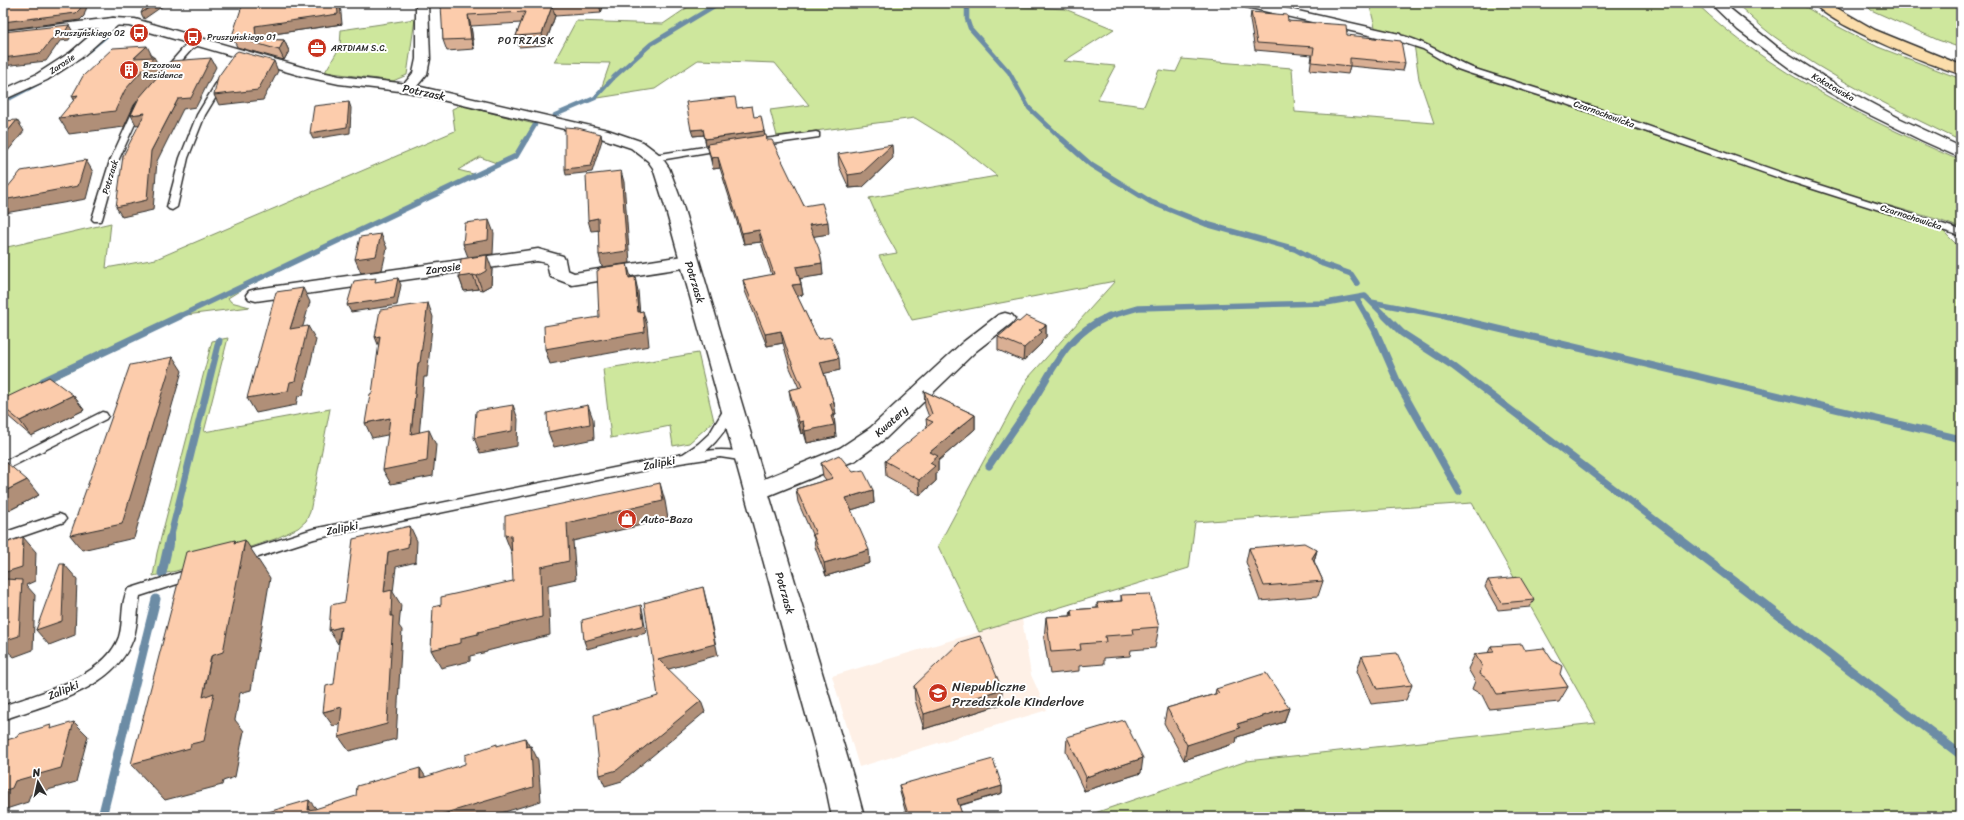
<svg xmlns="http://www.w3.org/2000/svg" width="1964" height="820" font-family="Sriracha,sans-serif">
<rect width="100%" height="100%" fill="#fff"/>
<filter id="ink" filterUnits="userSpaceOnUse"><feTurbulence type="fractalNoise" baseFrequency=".025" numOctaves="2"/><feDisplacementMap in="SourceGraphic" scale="8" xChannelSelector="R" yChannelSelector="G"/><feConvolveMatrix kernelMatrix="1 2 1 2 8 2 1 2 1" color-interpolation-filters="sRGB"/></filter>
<g filter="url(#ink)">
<path fill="#fef0e6" d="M1022,619L1031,675L1047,710L859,767L832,676Z"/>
<path fill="#cee79d" stroke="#7c8964" d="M694,3H1005L1008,6L1065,9L1114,29L1064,61L1115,66L1097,100L1144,106L1159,70L1176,72L1182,59L1292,68L1295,112L1434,123L1419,79L1414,44L1461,69L1497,82L1806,187L1941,229L1961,249V817H1083L1247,761L1596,723L1472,503L1195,522L1189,568L979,632L938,546L1028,378L1115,281L912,320L879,256L897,253L880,223L869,198L997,176L957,144L915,118L777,136L770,110L809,105L775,63L698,60L655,89L598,98L610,63L554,62L576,21L663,24Z
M1369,3H1696C1768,72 1870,121 1961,161V228L1936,219L1803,181L1465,66L1422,43L1376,31Z
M1736,3H1799L1837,26L1878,47L1961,79V141C1897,110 1830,78 1772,35C1760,26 1748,14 1736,3Z
M1864,3H1961V48L1938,40L1871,10Z
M415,19L407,75L393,81L325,72L340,47L341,30Z
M461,105L534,124L515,155L499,164L480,157L458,170L477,175L244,288L228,298L231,302L250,307L186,315L3,404V248L111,223L106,268L156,259L455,131L452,109Z
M228,338L204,432L330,409L310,512L306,521L298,528L275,539L176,571L153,576L157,553L212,341Z
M698,353L714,421L689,443L673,446L670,426L611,438L603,369Z"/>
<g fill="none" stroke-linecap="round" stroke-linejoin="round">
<path stroke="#6c8ca5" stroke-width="4.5" d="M967,3V19L970,28L1009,72L1029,108L1063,140
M89,50L112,31
M10,98L48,78
M555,115L595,98L614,77L651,44L719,3
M526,140L535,125"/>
<path stroke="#6c8ca5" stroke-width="5.5" d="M1062,139L1091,165L1151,202L1206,224L1295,249L1323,264L1351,274L1357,283
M1356,298L1367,317
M1371,302L1386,317
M178,317L516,156L526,139
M1107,317L1138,308L1326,303L1365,296L1371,302L1449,317"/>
<path stroke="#6c8ca5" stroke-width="7" d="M1367,316L1375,330L1399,385L1459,492
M1385,316L1402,333L1453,366L1680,539
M1444,316L1961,439
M43,381L180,316
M989,466C1003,445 1018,424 1032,403C1056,365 1065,336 1109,316
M170,539L219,341"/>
<path stroke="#6c8ca5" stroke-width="9" d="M1678,538L1961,755
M162,573L170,538
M102,817L156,599"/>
<defs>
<path id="service" d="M1392,35C1411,32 1455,62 1475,69L1570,99L1794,177L1961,230V236L1788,181L1564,103L1469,73L1455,68L1423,49L1392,39Z
M195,41L202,43L192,49L169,75H163V71L186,45Z
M221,75L228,77L205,115L188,158L177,207L172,210L169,209L167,207L180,158L197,115Z
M137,102H143L144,104L118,161L102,219L100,221H94L92,219L110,161Z
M816,132L819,133V137L757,146L753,143L757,140Z
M723,144L726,145V149L654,161L650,158L654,155Z
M731,403L737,407C730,424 720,439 706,451C721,449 736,450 750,454L752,457L750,460L746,461L720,457L680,463L314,539L240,563L235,562L233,558L235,554L313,529L683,454L698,444L710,433L727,404Z
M102,412L106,413L108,416L106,419L3,471V462Z
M59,514L64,516L66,519L64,522L3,543V533Z
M194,568L199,569L201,573L199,577L140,596C137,610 138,625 133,639C114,690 49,703 3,720V706C39,693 104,678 119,637C124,622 120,603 128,589Z"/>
<path id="minor" d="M416,3H428L430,59L427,74L413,91H403L401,88L413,73L416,59Z
M1240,3H1263L1395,33L1400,34L1402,37L1400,40L1395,41L1246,7Z
M113,18L118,19L119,22L118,25L81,58L47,80L3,100V90L37,74L71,52L99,28L3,39V31Z
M538,249L563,256L565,260L567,270L574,273L689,255L696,257L698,261L696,265L689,267L572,285L551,277L549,273L547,263L537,261L256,301L249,299L246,295L249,291L256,289Z
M1005,313L1012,315L1015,319L1012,323L976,351L886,438L856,460L765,497L757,500L749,497L745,491L749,485L840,448L870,428L962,343L998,315Z"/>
<path id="tertiary" d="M1710,3H1723L1776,46L1837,85L1901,119L1961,147V158L1923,141L1858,109L1796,73L1738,30Z
M113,18L135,19L305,68L339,76L408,84L608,130L643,142L660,155L669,168L682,203L855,783L864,817H832L825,783L664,203L653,168L648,161L631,148L598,137L408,92L339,84L302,76L129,26L108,25L107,22L108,19Z"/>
<path id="motorway" d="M1814,3H1828L1875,30L1961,65V74C1934,67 1828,24 1814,3Z"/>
</defs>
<use href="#service" stroke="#2b2b2b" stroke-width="3"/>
<use href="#minor" stroke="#2b2b2b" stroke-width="3"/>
<use href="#tertiary" stroke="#2b2b2b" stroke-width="3"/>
<use href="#motorway" stroke="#2b2b2b" stroke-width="3"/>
<use href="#service" fill="#fff" fill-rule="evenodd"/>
<use href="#minor" fill="#fff" fill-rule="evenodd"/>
<use href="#tertiary" fill="#fff" fill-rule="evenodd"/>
<use href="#motorway" fill="#fbddab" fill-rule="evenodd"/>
</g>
<path fill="#d9af94" stroke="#2b2b2b" d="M444,3H604L601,13L555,16L545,45L519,47L516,36L521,23L471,26L474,49L447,51L443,40Z
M1251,12L1347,35L1405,63L1403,71L1350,66L1348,74L1310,70L1312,55L1255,50L1250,20Z
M342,24L260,36V39L284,40L289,51L284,60L237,47L232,36Z
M737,108L754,117L764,131L765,136L767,140L804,206L829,234L813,236L823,275L800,278L803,295L797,296L818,339L840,370L824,373L834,403L836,415H834L836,437L807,443L804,433L801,434L791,402L789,390L799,388L790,368L783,343L767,346L745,291L743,280L772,275L761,242L744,244L720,168L713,169L707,145H706L704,135L693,136Z
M838,154L893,158L863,187L849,188L839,166Z
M492,269L491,285L482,290L478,289L464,291L459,277Z
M1019,322L1046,325V337L1042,341L1041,344L1023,361L998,350V337Z
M924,391L975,415V429L938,461V471L936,473V481L920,495L886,476L885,461L927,428L926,419L929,417L925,406Z
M73,395L84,410L31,436L8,416L3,410V399Z
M821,463L853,472L873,490L874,503L851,510L870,563L826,576L815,547L814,539L798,502L796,489L826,480L823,476Z
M3,465L39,495L10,510L3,504Z
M1249,548L1317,550L1314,561L1323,581L1318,596L1260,601L1246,562Z
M1488,580L1534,600L1530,607L1498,610L1485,587Z
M1121,595L1159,627L1155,648L1131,650L1130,656L1104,658V664L1079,666V671L1050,674L1044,639L1046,617L1070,616L1071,610L1097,608V603L1121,601Z
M1491,646L1525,650L1560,674L1568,687L1559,702L1489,709L1482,695L1472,689L1475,681L1468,669L1475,654L1488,653Z
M1362,656L1412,685L1406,700L1371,704L1357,671Z
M914,686L1002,704L924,729L915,700Z
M1216,689L1289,708L1284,722L1237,737L1236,743L1184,760L1164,723L1167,708L1215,694Z
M1067,737L1141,773L1084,791L1066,752Z
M899,785L1002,786V793L959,806L963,817H907L900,792Z"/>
<path fill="#b08f78" stroke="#2b2b2b" d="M82,3H88L84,16L80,20L3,30V22Z
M156,3H167L144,19L141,13Z
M337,3H340L342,24L260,36V44L256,39L255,26Z
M599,3H604L601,13Z
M552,6L555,16L545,45L542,34Z
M468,15L471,26L474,49L471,39Z
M69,25L73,32L69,40L60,41L46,61L3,66V58L56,34Z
M284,40L289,51L284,60L279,50Z
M147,46L153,58L154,57L162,72L134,105L124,127L69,134L59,118L134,58Z
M211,58L216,67L196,107L183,109L157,161L153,210L122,217L116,207L151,151L178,99Z
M274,61L278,71L263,100L219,105L214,95Z
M78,95L81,112L72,96Z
M349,102L351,108L350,133L313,139L310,133Z
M145,113L150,123L136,125L131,115Z
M17,120L24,131L3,157V137Z
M703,129L704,135L693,136L691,130Z
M764,131L765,137L706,145L705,139Z
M601,134L602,140L592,172L566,175L565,169Z
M892,145L893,158L863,187L849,188L848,175Z
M718,157L720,168L713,169L711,158Z
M86,160L93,172L86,199L5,213L3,210V200Z
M621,171L624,182L630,263L602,267L599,255Z
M598,218L601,230L591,231L588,220Z
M489,220L494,233L493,254L468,257L463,244Z
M828,222L829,234L810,237L809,225Z
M759,230L761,242L744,244L742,233Z
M381,234L387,248L382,270L361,273L355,259Z
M487,255L492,269L491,285L482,290L477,276Z
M822,263L823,275L798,279L796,267Z
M627,264L631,277L629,278Z
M473,275L478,289L464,291L459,277Z
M635,277L638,291L641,326L638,312Z
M398,278L401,285L397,305L351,312L347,305Z
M801,284L803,295L794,297L792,285Z
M303,288L310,302L298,343L290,329Z
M428,303L433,317L427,377H424L418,449L411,434L418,363Z
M643,311L647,325L649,346L550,364L545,349Z
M1046,325V337L1042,341L1041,344L1023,361L1024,348L1039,330Z
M308,326L316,340L303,395L298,396L296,405L256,413L247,398L290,382Z
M781,331L783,343L767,346L765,334Z
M380,336L381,352L375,337Z
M173,357L182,371L134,538L82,550L70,535Z
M839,358L840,370L822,374L820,362Z
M73,395L84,410L31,436L20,421Z
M834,403L836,415H834L836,437L807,443L805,431L830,404Z
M513,405L518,419L517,446L480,453L474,438Z
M588,405L593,419L594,439L554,447L548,432Z
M975,415V429L938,461V471L936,473V481L920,495L919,480L930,452Z
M390,418L397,433L372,438L365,423Z
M803,421L804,433L801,434L799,422Z
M429,430L436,445L433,476L391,484L383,470Z
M27,480L39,495L10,510L3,503V492Z
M660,483L665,501L668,519L573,541L576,579L548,585L550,635L487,651V652L470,656V661L441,668L431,650L461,638L478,632L541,567L567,523Z
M873,490L874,503L848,511L846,498Z
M410,526L417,541L416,562L396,567L393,592L401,605L399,626L402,630L396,739L349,751L339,737L391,616L384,592L388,552Z
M511,535L512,554L505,536Z
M23,537L36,552L35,581L26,585L35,595L33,650L14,657L3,647V641L21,586L3,593V573Z
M235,540L243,552L245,540L270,578L251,690L240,693L235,720L244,731L235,777L223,781L222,785L165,800L131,764L203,697Z
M869,550L870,563L826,576L824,563Z
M1317,550L1313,565L1312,558Z
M64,564L77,579L75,635L49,645L36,630Z
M703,587L706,599L718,655L662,671L658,659Z
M641,605L643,613L646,633L587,649L584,641Z
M341,627L338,644L329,630Z
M1002,689V704L924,729V714Z
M701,701L705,712L622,781L605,786L600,775Z
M342,707L352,721L333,726L323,712Z
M1289,708L1284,722L1237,737L1236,743L1184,760L1187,745L1237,724Z
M74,722L88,736L76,782L30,795L28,802L3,810V791L15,781Z
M525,738L531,749V746L538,760L541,801L488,817H433L526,747Z
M1143,758L1141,773L1084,791L1086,777Z
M420,768L429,782L420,778Z
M1002,786V793L957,806V799Z
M309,800L321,814L308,810Z"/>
<path fill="#fcccac" stroke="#2b2b2b" d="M3,3H82L80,9L76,13L3,22Z
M146,3H156L141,13Z
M243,3H337L338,14L255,26L256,39L284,40L279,50L232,36Z
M444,3H599L552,6L542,34L516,36L525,12L468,15L471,39L443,40L441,5Z
M1251,12L1287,15L1288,21L1346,25L1347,35L1401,41L1405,63L1350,58V66L1312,62L1314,47L1257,43Z
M69,25L65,32L56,34L41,53L3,58V32Z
M147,46L134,58L154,57L125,90L115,111L59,118L78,95L72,96L83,76L113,48Z
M238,51L274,61L258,90L214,95L218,77L235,53Z
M211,58L191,98L178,99L151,151L147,200L116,207L123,156L145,113L131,115L139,98L171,61Z
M735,97L737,108L752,106L754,117L761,116L764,131L705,139L703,129L691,130L686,102Z
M349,102L347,127L310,133L314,106Z
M17,120L3,137V121Z
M565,127L578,128L601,134L591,166L565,169Z
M766,135L767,140H772L804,206L822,203L828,222L809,225L819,249L822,263L796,267L801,284L792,285L818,339L831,337L839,358L820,362L834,403L830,404L834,415L831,416L834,425L805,431L803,421L799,422L789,390L802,387L789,356L781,331L765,334L743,280L774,274L759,230L742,233L718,157L711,158L707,144Z
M892,145L862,173L848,175L838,154Z
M86,160L78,186L3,200V193L21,171Z
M621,171L627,251L599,255L598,218L588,220L586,175Z
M489,220L488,240L463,244L465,223Z
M381,234L376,256L355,259L360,237Z
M487,255L486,271L477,276L473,275L459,277L461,259Z
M627,264L629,278L635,277L638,312L643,311L645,332L545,349L544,326L599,317L597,271L599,270V268Z
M376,278L375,282L398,278L394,298L347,305L354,281Z
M303,288L290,329L308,326L295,381L290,382L288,391L247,398L276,292Z
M428,303L420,362L418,363L411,434L429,430L427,461L383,470L390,418L365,423L370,394L372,393L380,336L375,337L380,310Z
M1026,316L1046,325L1039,330L1042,332L1024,348L998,337L1017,321L1019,322Z
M173,357L122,524L70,535L130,365Z
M49,377L73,395L20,421L3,407V399Z
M924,391L975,415L930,452L938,456L930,463L935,466L919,480L885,461L933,422L926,419L932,414Z
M513,405L512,431L474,438L476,411Z
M588,405L590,424L548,432L547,413Z
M839,455L853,472L863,470L873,490L846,498L869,550L824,563L813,534H816L796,489L833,478L821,463Z
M7,463L27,480L3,492V465Z
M660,483L663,501L567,523L569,561L541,567L542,617L478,632V634L461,638V643L431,650L433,607L441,605V597L513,581L511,535L505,536V516Z
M410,526L408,547L388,552L384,592L392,590L391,616H393L387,724L339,737L342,707L323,712L326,686L334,684L341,627L329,630L331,605L345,602L353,539Z
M23,537L22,567L3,573V544Z
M235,540L234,543L245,540L223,652L211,656L203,697L214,693L204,741L191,744L190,748L131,764L186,552Z
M1304,543L1317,550L1312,558L1323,581L1264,586L1249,548Z
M60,564H64L62,621L36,630Z
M1520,577L1534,600L1502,603L1488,580Z
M5,579L22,580L19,636L3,641V603Z
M703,587L715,644L658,659L701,701L617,770L600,775L594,715L658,696L644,603Z
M1150,594L1159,627L1132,629L1133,634L1105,636L1106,642L1080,644L1081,650L1051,652L1046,617L1072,616L1071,610L1099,608L1097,603L1122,601L1121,595Z
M641,605L644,625L584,641L582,620Z
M980,636L1002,689L924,714L914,686L960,642Z
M1522,644L1525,650L1544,648L1552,660L1562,666L1560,674L1568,687L1497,694L1489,680L1480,674L1482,666L1475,654L1494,652L1491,646Z
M1397,653L1412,685L1377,689L1362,656Z
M1266,673L1289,708L1237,724L1240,728L1187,745L1167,708L1219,693L1216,689Z
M1124,720L1143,758L1086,777L1067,737Z
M74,722L61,768L15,781L12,788L3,791V741L17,737L19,734L51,725L50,729Z
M525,738L526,747L531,746L533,787L433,817H251L309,800L308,810L315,809L356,796L357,786L420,768V778L425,777L465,764V755L497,744V746Z
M993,759L1002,786L957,799L963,817H909L899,785Z"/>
</g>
<defs>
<symbol id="bus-disc" viewBox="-11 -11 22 22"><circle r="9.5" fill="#c8321e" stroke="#fff"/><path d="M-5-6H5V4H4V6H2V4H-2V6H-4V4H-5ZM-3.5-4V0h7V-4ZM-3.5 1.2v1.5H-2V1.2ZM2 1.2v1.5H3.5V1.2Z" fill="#fff"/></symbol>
<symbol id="office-disc" viewBox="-11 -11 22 22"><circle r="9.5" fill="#c8321e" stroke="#fff"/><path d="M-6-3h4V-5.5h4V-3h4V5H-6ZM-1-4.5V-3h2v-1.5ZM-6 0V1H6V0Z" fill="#fff"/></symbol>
<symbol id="building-disc" viewBox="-11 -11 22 22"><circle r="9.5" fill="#c8321e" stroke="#fff"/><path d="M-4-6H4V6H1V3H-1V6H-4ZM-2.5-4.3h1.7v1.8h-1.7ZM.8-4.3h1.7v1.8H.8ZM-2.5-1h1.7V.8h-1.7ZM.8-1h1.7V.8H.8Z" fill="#fff"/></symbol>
<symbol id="shop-disc" viewBox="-11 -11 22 22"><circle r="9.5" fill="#c8321e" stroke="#fff"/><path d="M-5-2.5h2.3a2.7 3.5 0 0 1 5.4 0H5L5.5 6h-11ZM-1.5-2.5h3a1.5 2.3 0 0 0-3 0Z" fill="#fff"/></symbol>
<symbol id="school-disc" viewBox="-11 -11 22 22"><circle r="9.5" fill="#c8321e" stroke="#fff"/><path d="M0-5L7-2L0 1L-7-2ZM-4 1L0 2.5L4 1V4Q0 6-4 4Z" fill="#fff"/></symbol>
</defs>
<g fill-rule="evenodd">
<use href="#bus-disc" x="128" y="22" width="22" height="22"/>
<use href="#bus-disc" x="182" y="26" width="22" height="22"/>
<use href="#office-disc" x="306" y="37" width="22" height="22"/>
<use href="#building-disc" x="118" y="59" width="22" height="22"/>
<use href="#shop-disc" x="616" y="508" width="22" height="22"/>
<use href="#school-disc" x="927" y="682" width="22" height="22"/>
</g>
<g text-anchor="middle" stroke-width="4" stroke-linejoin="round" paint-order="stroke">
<g font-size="9" fill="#2b2b2b" stroke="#fff" text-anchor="start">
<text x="125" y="36" text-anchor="end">Pruszyńskiego 02</text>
<text x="207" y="40">Pruszyńskiego 01</text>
<text x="331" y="51">ARTDIAM S.C.</text>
<text x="143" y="68">Brzozowa<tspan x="143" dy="10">Residence</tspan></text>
</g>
<g font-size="9" fill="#2b2b2b" stroke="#fff">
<text transform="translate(62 64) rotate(-34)" y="3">Zarosie</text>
<text transform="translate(1833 87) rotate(30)" y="3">Kokotowska</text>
<text transform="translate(1604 114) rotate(20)" y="3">Czarnochowicka</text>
<text transform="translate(110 177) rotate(-73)" y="3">Potrzask</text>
<text transform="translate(1911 217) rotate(18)" y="3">Czarnochowicka</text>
</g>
<g font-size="10" letter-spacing="1" fill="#2b2b2b" stroke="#fff">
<text x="526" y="44">POTRZASK</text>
</g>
<g font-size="11" fill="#2b2b2b" stroke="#fff">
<text transform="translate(424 92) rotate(12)" y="4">Potrzask</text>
<text transform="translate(443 268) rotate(-8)" y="4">Zarosie</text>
<text transform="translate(695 282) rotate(73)" y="4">Potrzask</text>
<text transform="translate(891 421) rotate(-42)" y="4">Kwatery</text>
<text transform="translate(659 463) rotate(-12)" y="4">Zalipki</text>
<text transform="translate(342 528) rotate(-12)" y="4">Zalipki</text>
<text transform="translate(785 593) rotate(74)" y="4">Potrzask</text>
<text transform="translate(63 690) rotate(-23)" y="4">Zalipki</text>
</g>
<g font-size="11" fill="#2b2b2b" stroke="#fff" text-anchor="start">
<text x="641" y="523">Auto-Baza</text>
</g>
<g font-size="13" fill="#2b2b2b" stroke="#fff" text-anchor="start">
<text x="952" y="691">Niepubliczne<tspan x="952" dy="15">Przedszkole Kinderlove</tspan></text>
</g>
</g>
<rect width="1964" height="820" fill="none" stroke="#fff" stroke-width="16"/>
<rect x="8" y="8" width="1948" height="804" fill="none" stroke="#2b2b2b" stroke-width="1.5" filter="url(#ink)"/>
<g transform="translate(38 782) rotate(351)" stroke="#ffffff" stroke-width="3" paint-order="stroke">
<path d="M0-3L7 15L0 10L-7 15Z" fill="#2b2b2b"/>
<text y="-6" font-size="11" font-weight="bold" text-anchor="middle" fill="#2b2b2b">N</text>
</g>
</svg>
